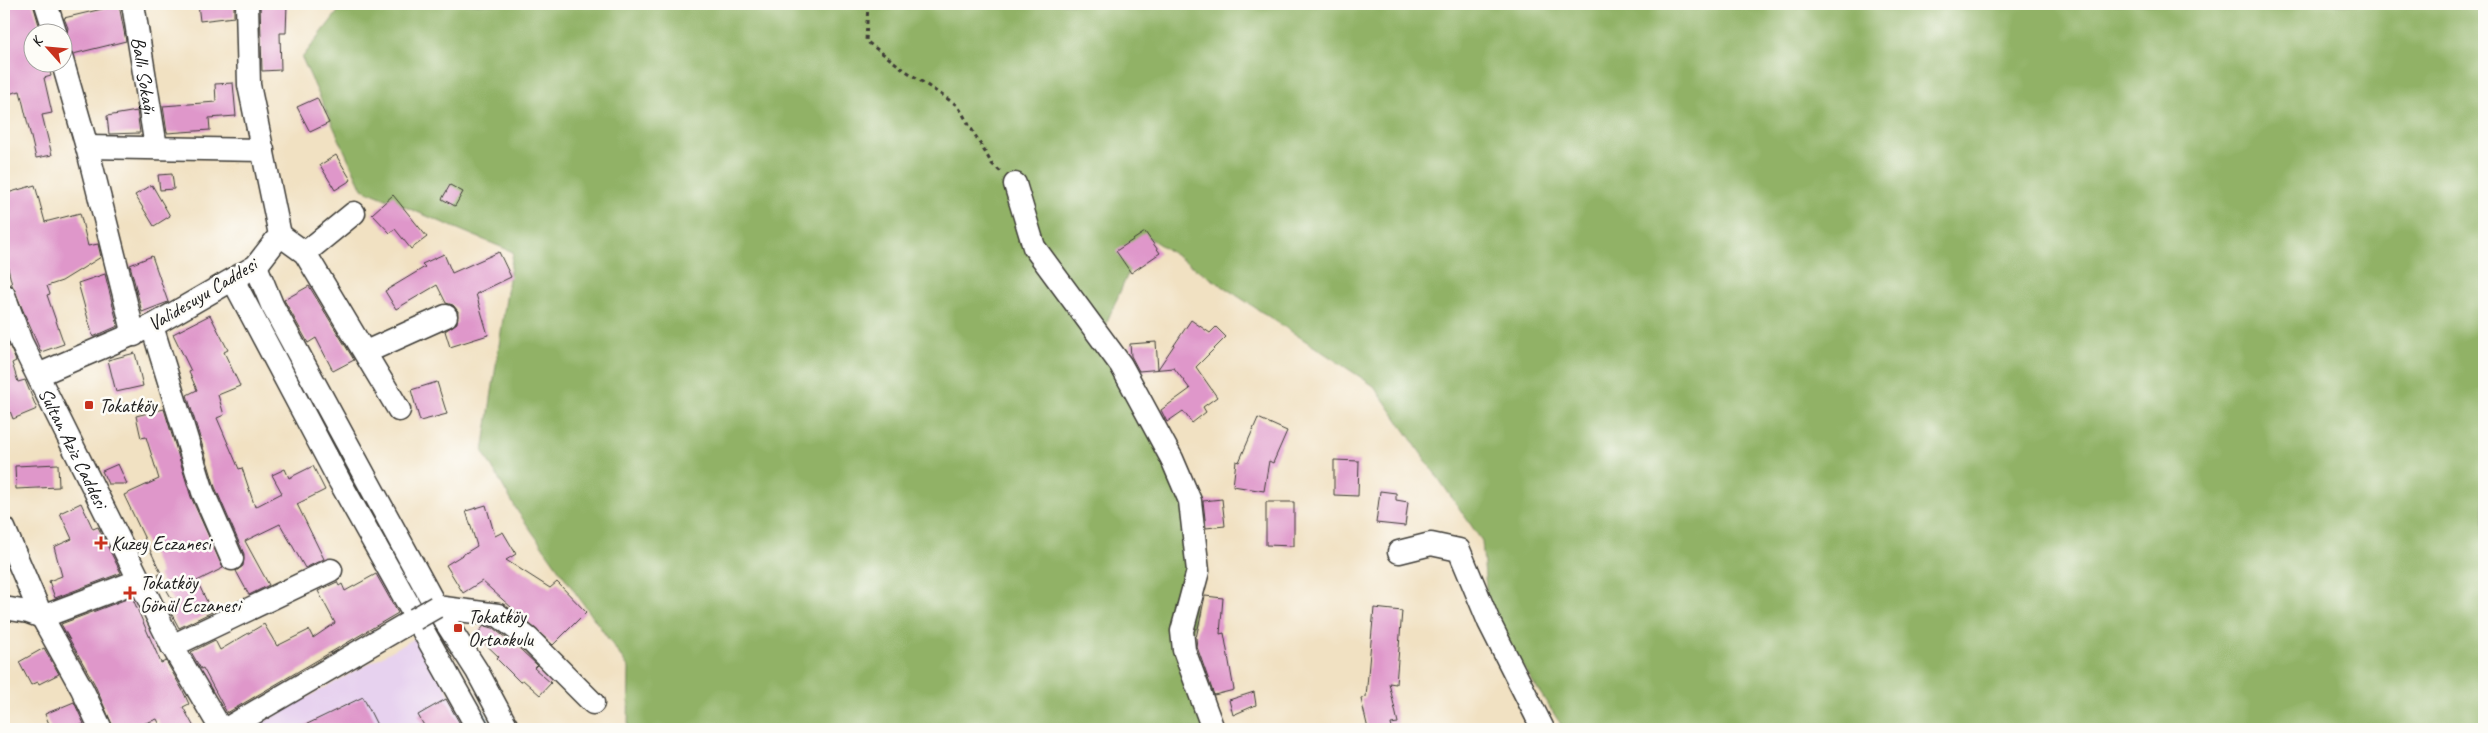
<svg xmlns="http://www.w3.org/2000/svg" width="2488" height="733" font-family="Caveat,sans-serif">
<rect width="100%" height="100%" fill="#fdfcf7"/>
<filter id="ink" filterUnits="userSpaceOnUse"><feTurbulence type="fractalNoise" baseFrequency=".02" numOctaves="2"/><feDisplacementMap in="SourceGraphic" scale="10" xChannelSelector="R" yChannelSelector="G"/><feConvolveMatrix kernelMatrix="1 2 1 2 8 2 1 2 1" color-interpolation-filters="sRGB"/></filter>
<filter id="wash" filterUnits="userSpaceOnUse"><feTurbulence type="fractalNoise" baseFrequency=".0096" numOctaves="4" result="noise"/><feDisplacementMap in="SourceGraphic" scale="20" xChannelSelector="R" yChannelSelector="G"/><feGaussianBlur stdDeviation="1.12" result="paint"/><feColorMatrix in="noise" values="0 0 0 0 0 0 0 0 0 0 0 0 0 0 0 0 0 1.4 0 .05"/><feComposite in="paint" operator="in"/></filter>
<g filter="url(#wash)">
<rect width="100%" height="100%" fill="#f1e1c2"/>
<path fill="#e7d2ef" d="M417,637L469,729H250Z"/>
<path fill="#91b266" stroke="#566741" d="M344,4H2484V729H1564L1488,614L1482,541L1374,386L1145,235L1098,342L1196,516L1192,678L1217,729H628L629,668L518,512L483,452L513,252L362,189L302,58Z"/>
<g fill="none" stroke-linecap="round" stroke-linejoin="round">
<path stroke="#6eb5e5" stroke-width="5" d="M257,300L263,310
M320,417L403,572
M477,704L491,729"/>
</g>
<g id="blocks">
<path fill="#df97ca" d="M4,4H33L41,32H32V62H48L51,76L44,78L52,113L42,115L52,155L36,158L20,91L4,95Z
M198,4H234V17L200,21Z
M260,4H287L286,33H280L281,70L262,71Z
M119,5L126,41L73,54L67,48L65,40L68,28L64,18Z
M233,83L236,116L209,118L210,130L167,133L163,106L216,102L215,84Z
M317,98L329,123L310,132L297,107Z
M137,111L140,133L109,134L107,116Z
M336,155L351,180L335,190L320,165Z
M172,174L174,189L160,190L158,175Z
M35,185L45,222L80,213L88,246L98,244L101,257L62,281L47,286L50,294L47,295L64,344L41,352L12,285L4,252V194Z
M152,185L170,216L154,226L135,195Z
M450,185L463,192L455,206L442,199Z
M393,195L427,237L411,249L395,229L390,233L372,214Z
M1145,232L1160,253L1131,273L1116,251Z
M499,252L511,277L476,294L488,335L450,347L445,331L457,323L458,311L453,305L446,303L437,285L396,309L385,291L425,267L422,264L444,254L452,273Z
M152,256L168,302L142,312L130,265Z
M105,274L118,326L93,337L78,283Z
M309,286L354,360L333,371L316,338L308,343L284,300Z
M210,315L228,350L224,352L240,386L218,395L224,415L217,418L239,469L242,468L255,507L282,493L272,475L285,469L289,478L313,466L325,490L297,504L324,559L305,568L280,524L245,541L269,585L249,595L236,571L243,566L244,554L215,487L187,395L197,390L189,372L191,371L173,334Z
M1191,320L1210,333L1216,327L1226,337L1196,367L1217,397L1203,407L1206,412L1192,423L1183,411L1167,422L1161,410L1190,389L1174,368L1139,371L1131,356L1130,344L1156,342L1158,369Z
M4,333L16,361L12,363L18,382L25,380L37,409L13,419L4,395Z
M135,353L143,386L116,392L108,360Z
M437,382L447,414L420,421L411,390Z
M164,409L191,497L223,568L197,581L212,612L179,628L169,609L176,606L158,575L161,573L124,495L159,479L146,437L141,438L136,416Z
M1258,418L1287,431L1273,463L1269,461L1264,491L1233,486L1236,461L1239,462Z
M1334,460L1359,461L1358,496L1334,495Z
M58,464L59,487L16,489L15,466Z
M118,464L127,484H108L102,471Z
M1380,491L1396,493V500L1408,502L1405,526L1376,523Z
M1222,499L1225,526L1206,528L1203,501Z
M1266,502H1294V546L1266,545Z
M81,503L93,529L98,527L121,573L55,598L49,581L62,576L54,547L72,539L60,513Z
M486,505L495,536L503,532L516,554L506,560L550,588L557,582L586,612L553,645L482,581L463,593L446,565L477,546L466,511Z
M376,574L398,613L227,713L203,668L201,669L191,652L215,640L220,650L264,624L277,646L309,630L313,638L335,623L318,591L337,582L339,586L342,584L345,591Z
M1205,596L1223,598L1220,634L1224,633L1234,690L1214,695L1197,647L1196,638Z
M132,597L161,663L166,661L183,691L189,704L183,707L195,729H162L157,719L129,729H114L94,683L61,624Z
M1374,608L1402,611L1396,684L1389,683L1398,723L1391,724L1392,729H1368L1361,699L1366,697Z
M484,626L493,628L520,649L537,665L534,668L551,683L540,695L523,680L520,682L497,659L499,657L476,635Z
M44,648L59,674L39,684L38,682L31,685L19,662Z
M1254,692L1256,705L1233,715L1229,700Z
M363,697L379,729H297Z
M446,699L463,729H426L418,715Z
M74,702L84,724L71,729H51L45,714Z"/>
</g>
</g>
<g filter="url(#ink)">
<use href="#blocks" fill-opacity="0" stroke="#3c3a35" stroke-width="1"/>
<g fill="none" stroke-linecap="round" stroke-linejoin="round">
<defs>
<g id="minor">
<path d="M46,4L55,32"/>
<path id="s1" d="M133,4L156,147"/>
<path d="M62,60L87,147L134,335"/>
<path d="M87,147L263,150"/>
<path d="M1015,184L1034,247L1121,365L1172,459L1190,501L1198,571L1182,631L1184,650L1213,729"/>
<path d="M280,235L305,253L399,410"/>
<path d="M305,253L354,213"/>
<path d="M256,266L272,305L436,607L477,671L508,729"/>
<path d="M233,280L340,482L478,729"/>
<path id="s2" d="M4,295L21,342L172,646L221,729"/>
<path d="M152,326L203,492L232,559"/>
<path d="M366,352L446,316"/>
<path d="M38,375L152,326L256,266L280,235L249,85L247,4"/>
<path d="M4,528L42,617L82,689L101,729"/>
<path d="M1399,552L1431,544L1459,550L1489,622L1543,729"/>
<path d="M436,607L498,615L529,639L593,703"/>
<path d="M4,608L28,612L42,617"/>
<path d="M42,617L140,580"/>
<path d="M172,646L331,570"/>
<path d="M226,729L415,619"/>
</g>
</defs>
<use href="#minor" stroke="#3c3a35" stroke-width="25"/>
<path stroke="#3c3a35" stroke-width="3" stroke-dasharray="4 4" stroke-linecap="butt" d="M868,4L866,41L906,71L958,106L992,164L1001,172"/>
<use href="#minor" stroke="#fff" stroke-width="22"/>
<defs>
<path id="minor-bridge" d="M415,619L436,607"/>
</defs>
<use href="#minor-bridge" stroke="#3c3a35" stroke-width="25" stroke-linecap="butt"/>
<use href="#minor-bridge" stroke="#fff" stroke-width="22"/>
</g>
</g>
<g fill="#c8321e" stroke="#fdfcf7" stroke-width="2">
<rect x="84" y="400" width="10" height="10" rx="2.5"/>
<path d="M98.5 535.5h5v5h5v5h-5v5h-5v-5h-5v-5h5z"/>
<path d="M127.5 585.5h5v5h5v5h-5v5h-5v-5h-5v-5h5z"/>
<rect x="453" y="623" width="10" height="10" rx="2.5"/>
</g>
<g text-anchor="middle" stroke-width="5" stroke-linejoin="round" paint-order="stroke">
<g font-size="20" fill="#1c1c1c" stroke="#fdfcf7">
<text dy="7" stroke="none"><textPath href="#s1" startOffset="72">Ballı Sokağı</textPath></text>
<text transform="translate(202 294) rotate(-31)" y="7">Validesuyu Caddesi</text>
<text dy="7" stroke="none"><textPath href="#s2" startOffset="168">Sultan Aziz Caddesi</textPath></text>
</g>
<g font-size="20" fill="#1c1c1c" stroke="#fdfcf7" text-anchor="start">
<text x="99" y="412">Tokatköy</text>
<text x="111" y="550">Kuzey Eczanesi</text>
<text x="140" y="589">Tokatköy<tspan x="140" dy="23">Gönül Eczanesi</tspan></text>
<text x="468" y="623">Tokatköy<tspan x="468" dy="23">Ortaokulu</tspan></text>
</g>
</g>
<rect width="2488" height="733" fill="none" stroke="#fdfcf7" stroke-width="20"/>
<g transform="translate(48 48) rotate(297)"><circle r="24" fill="#fdfcf7" stroke="#a3a29f"/>
<path d="M0-4L9 19L0 12L-9 19Z" fill="#c8321e"/>
<text y="-8" font-size="14" font-weight="bold" text-anchor="middle" fill="#1c1c1c">K</text>
</g>
</svg>
